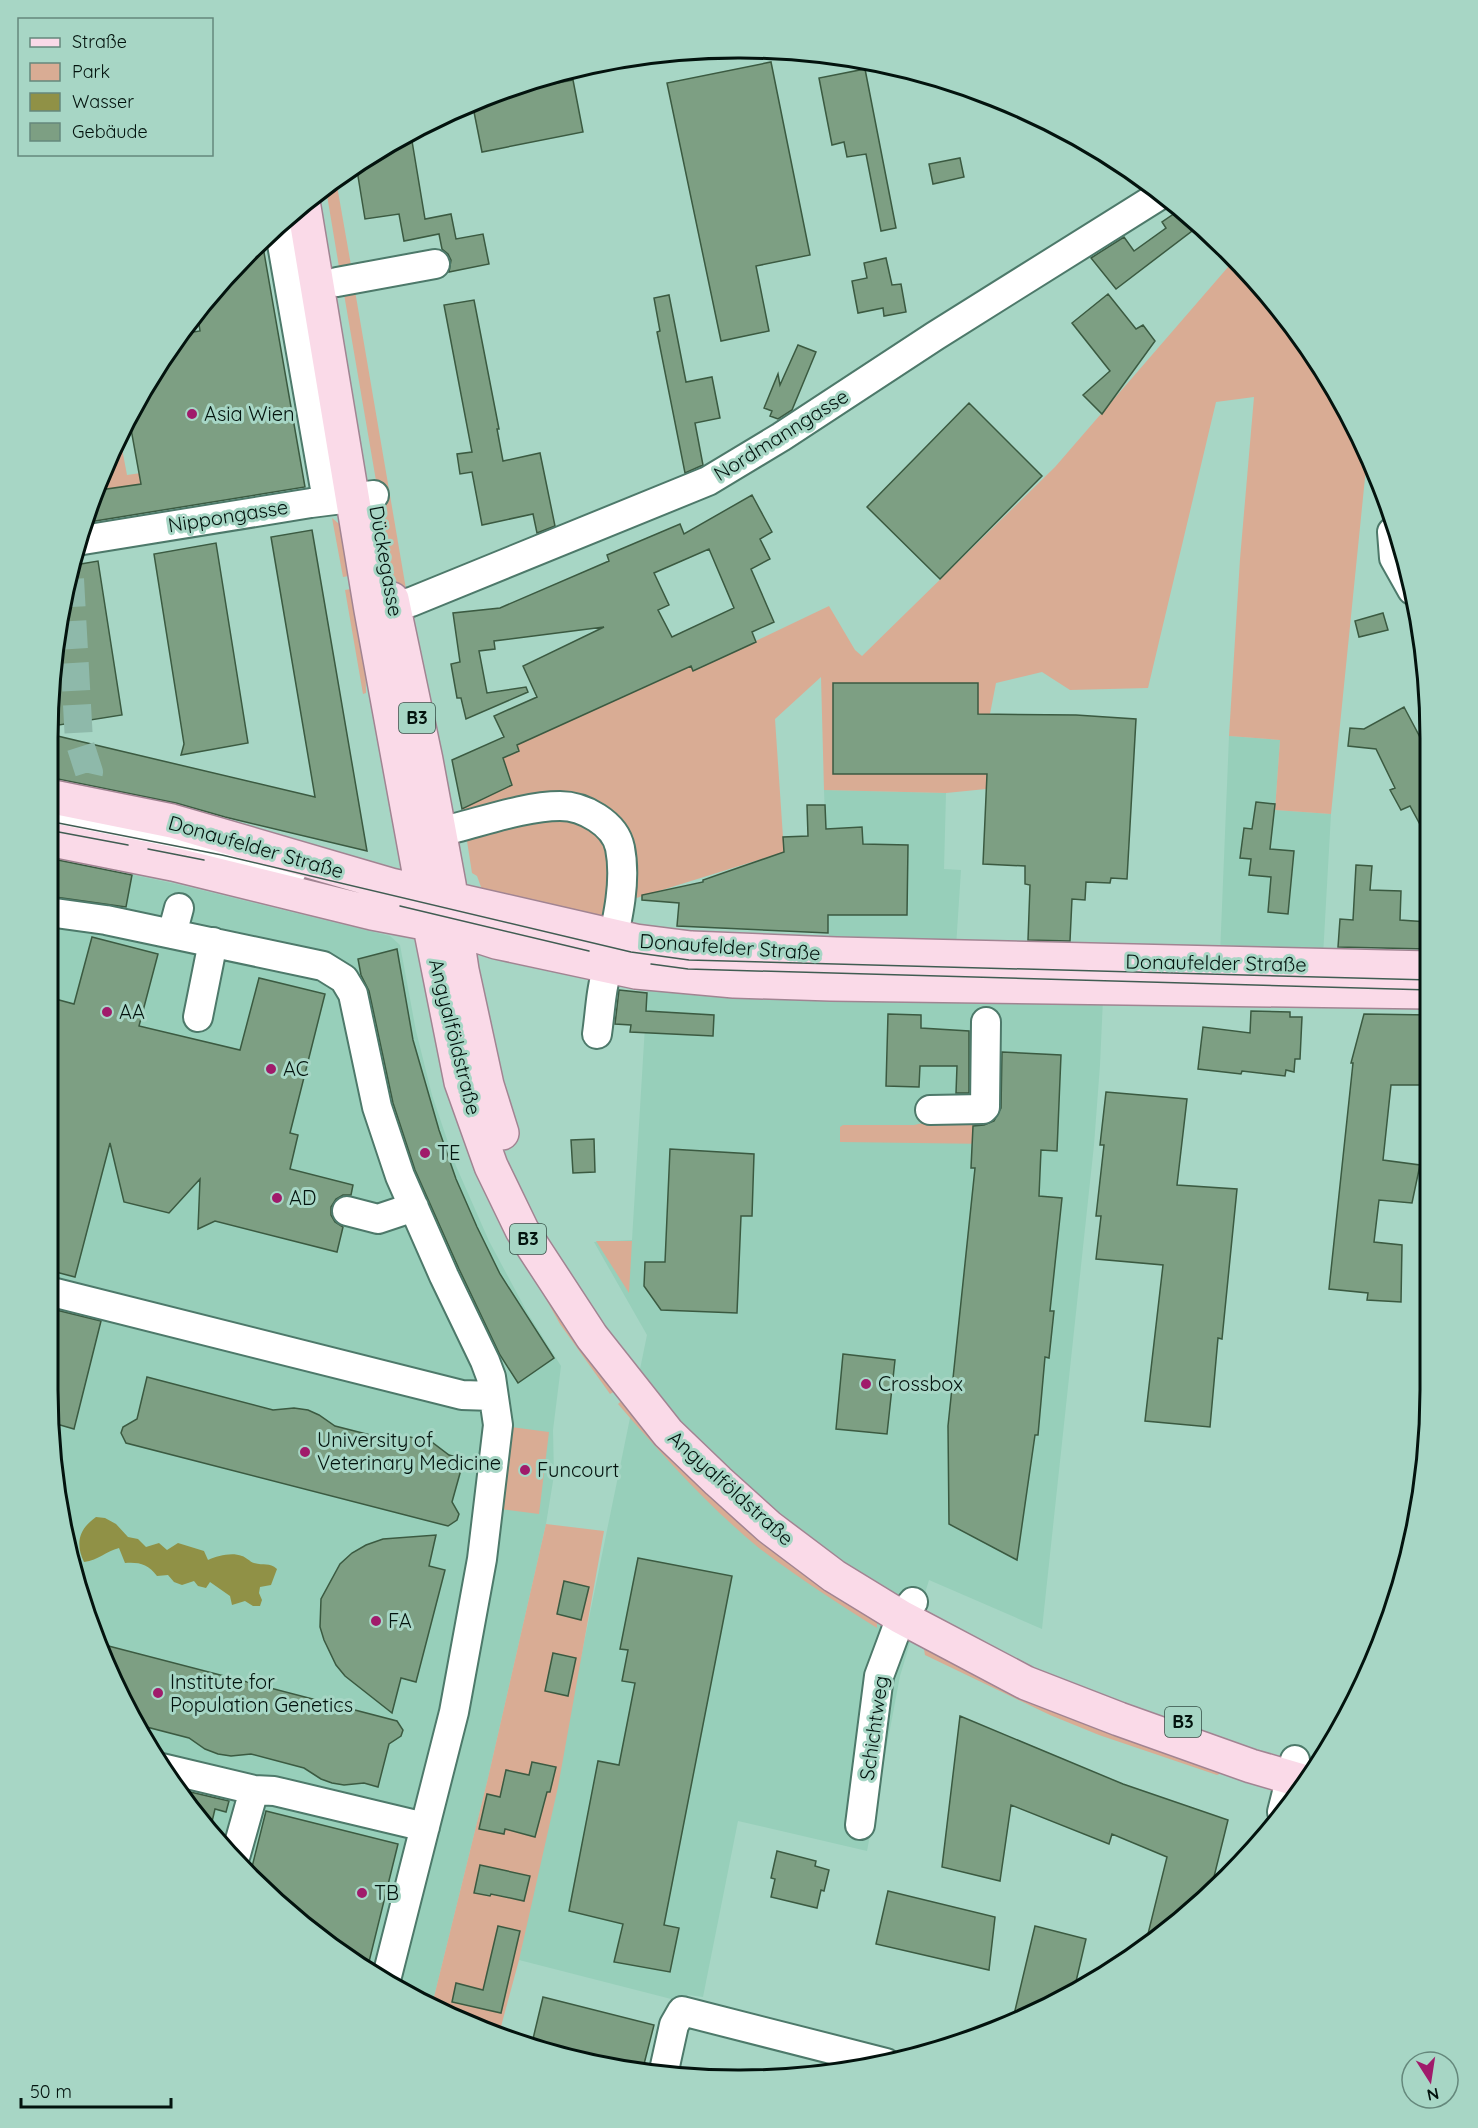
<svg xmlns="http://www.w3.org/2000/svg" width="1478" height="2128" font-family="Quicksand,sans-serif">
<rect width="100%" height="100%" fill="#a7d6c5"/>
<path fill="#97cfba" d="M1229,736L1280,740L1275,810L1331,814L1323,956L1220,955Z
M824,790L946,793L944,869L961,870L956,947L1105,955L1100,1065L1094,1145L1042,1629L929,1580L900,1676L867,1851L738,1821L703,1997L688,1995L683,2002L519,1960L647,1335L594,1242L632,1240L647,993L650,974L830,969Z
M48,857L176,884L390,936L400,945L416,1031L432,1095L456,1166L489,1241L527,1312L561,1366L553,1430L554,1475L546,1524L488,1778L432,2005L355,1964L284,1909L164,1773L101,1654L72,1568L48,1389Z"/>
<path fill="#d9ac94" d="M336,180L352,271L339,267L326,189Z
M1235,259C1286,321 1341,382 1367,458L1331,814L1275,810L1280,740L1229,736L1240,559L1254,397L1216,402L1148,688L1070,690L1042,672L996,683L990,714L986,789L946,793L824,790L821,677L775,719L784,852L630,900L610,918L530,900L484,895L477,876L472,873L462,809L512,785L503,758L519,751L517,745L691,666L693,671L829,606L855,650L862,656L1055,467Z
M354,285L406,589L397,582L392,574L344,294Z
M119,433L127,475L141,473L143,484L100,490Z
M332,518L344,528L354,575L343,577Z
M356,588L365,640L366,693L363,694L345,590Z
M992,1122V1144L840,1142V1127L843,1125H914L923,1123Z
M513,1240L615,1391L610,1394L560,1324Z
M596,1241H632L629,1293Z
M626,1397L877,1621V1628C837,1603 797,1577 759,1548C707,1505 662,1455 618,1404Z
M511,1427L549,1432L539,1514L500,1509Z
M546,1524L604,1531L558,1787L519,1960L499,2034L474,2027L432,2005L488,1778Z
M923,1644L1222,1773L1217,1775L1099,1735L1050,1715L925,1655Z"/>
<path fill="#909146" d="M96,1517L105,1518L116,1524L128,1537L138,1539L146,1547L159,1543L167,1550L178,1543L204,1551L208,1560C218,1556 231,1552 242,1556C246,1557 250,1562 254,1563C264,1566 269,1562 277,1569L271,1585L260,1587L259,1593L262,1600L260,1606H253L245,1601L232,1605L230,1596L210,1582L206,1588L198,1586L194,1581L182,1585L174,1582L168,1575L157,1576C148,1564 139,1562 125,1563L119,1548C106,1551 99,1560 84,1562C75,1543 79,1529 96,1517Z"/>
<path fill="#7d9f83" stroke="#3b5a41" stroke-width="1.5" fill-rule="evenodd" d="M771,62L810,255L756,266L769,331L721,341L667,83Z
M865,69L896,228L881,231L866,154L847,157L844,142L832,145L819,78Z
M573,80L583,132L482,152L472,102L486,97Z
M411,135L425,219L451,214L456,239L483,234L489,264L449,272L451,260L448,254L442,249L439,234L404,241L399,214L365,219L356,164Z
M960,158L964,177L933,184L929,164Z
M1178,211L1192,231L1116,289L1091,258L1124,237L1134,251L1166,228L1162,222Z
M262,241L305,487L89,522L100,490L141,484L129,418L181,334L200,331L197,311L251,250Z
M886,258L892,285L901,284L906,312L884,316L883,308L858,313L852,281L867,278L864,263Z
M1108,294L1136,329L1143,325L1155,341L1102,414L1083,395L1110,371L1072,323Z
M669,295L686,382L712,377L720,418L695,423L703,465L685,473L657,332L660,331L654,298Z
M474,300L499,429H497L503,461L540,453L555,526L537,533L533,514L482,525L472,472L460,474L457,454L472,452L444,305Z
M798,345L816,352L792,410L778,419L770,416L772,411L764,408L778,374L780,385Z
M969,403L1042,476L940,579L867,507Z
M752,495L772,532L760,539L770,559L751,569L774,622L752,632L756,642L693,671L691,666L517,745L519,751L503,758L512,785L462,809L452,760L504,737L494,716L537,697L523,666L604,627L494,641L495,649L479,651L487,693L526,687L528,692L466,719L461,698H457L451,664L460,662L453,613L500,608L609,561L607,555L680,524L684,534ZM709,549L734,608L672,637L658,610L669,605L654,573Z
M312,530L367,851L225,817L176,803L48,777L49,734L315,797L271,537Z
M216,543L248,743L181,755L184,744L154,554Z
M98,561L122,715L59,725L53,686L61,605L75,565Z
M1383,613L1388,630L1359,637L1355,621Z
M833,683H978V714L1076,715L1136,719L1127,879L1111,878L1110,883L1086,882L1085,900L1072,899L1070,941L1028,940L1030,885L1025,884V866L983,864L987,774H833Z
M1404,707L1430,756V843L1410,806L1401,810L1390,790L1395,788L1376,749L1348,746L1350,728L1364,729Z
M1256,802L1275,804L1270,849L1294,851L1288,914L1268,912L1271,877L1249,875L1251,859L1240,858L1244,828L1252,829Z
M807,805H825L826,829L862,827L863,844L908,845L907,915H828V933L677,926L679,903L642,900V895L703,882V880L784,852L783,837L808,836Z
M48,858L132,875L126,907L48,896Z
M1356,865L1372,866L1370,890L1401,891L1400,920L1428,922L1427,949L1338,947L1340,919L1353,920Z
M92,937L158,954L139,1026L240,1050L259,978L325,994L290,1133L298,1135L290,1169L353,1185L351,1195H343L336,1199L331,1207V1215L335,1222L343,1227L337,1252L215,1221L198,1229L200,1179L169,1213L124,1202L110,1143L75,1277L48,1270V997L74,1004Z
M397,949L413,1040L439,1130L456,1179L477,1227L500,1274L554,1358L518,1383L500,1355L459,1269L415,1170L393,1103L369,991L361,975L358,959Z
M619,990L647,993L646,1011L714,1015L713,1036L630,1032L631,1025L615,1024Z
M1251,1011L1290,1012V1017H1302L1300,1059H1295L1294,1072L1286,1070L1285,1076L1242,1071L1241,1074L1198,1069L1203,1027L1250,1033Z
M888,1014L921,1015V1028L969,1031V1093H956L957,1066H920L919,1087L886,1086Z
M1364,1014L1430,1015V1063H1428L1427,1085H1391L1383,1160L1420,1165L1412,1203L1379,1200L1374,1242L1402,1245L1401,1302L1367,1300L1368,1293L1329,1289L1353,1063H1351Z
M1002,1052L1061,1055L1057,1151L1041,1150L1039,1196L1062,1198L1050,1311H1054L1049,1358L1045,1357L1038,1435H1035L1017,1560L949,1524L948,1426L975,1168H971L973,1126L984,1125L994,1121L1001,1108Z
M1106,1092L1187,1099L1177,1185L1237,1189L1222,1339L1218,1338L1210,1427L1145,1421L1163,1265L1096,1259L1101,1216H1096L1104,1145H1100Z
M594,1139L595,1172L573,1173L571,1140Z
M670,1149L754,1154L752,1216H741L737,1313L661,1310L644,1286L645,1262H665Z
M48,1308L101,1321L74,1429L53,1423L48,1389Z
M843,1354L895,1360L887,1434L836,1429Z
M147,1377L273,1410L294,1408L308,1410L319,1415L335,1426L390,1440L410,1437L433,1443L449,1455L464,1459L452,1502L459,1514L457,1520L448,1526L126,1443L121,1433L123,1427L137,1419Z
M436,1535L429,1566L445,1570L416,1682L401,1678L392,1713L345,1676L336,1665L324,1640L320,1627L321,1599L340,1564L352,1553L366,1545L383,1539Z
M638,1558L732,1576L664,1925L679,1928L670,1972L614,1962L623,1924L569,1911L598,1761L619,1765L635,1683L622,1681L628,1650L620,1649Z
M564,1581L589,1587L581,1620L557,1614Z
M97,1643L397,1721L403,1730L401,1736L389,1744L378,1787L364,1783L344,1785L332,1783L321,1779L304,1768L251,1754L231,1756L218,1754L205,1749L189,1738L139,1725L101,1654Z
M553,1653L576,1658L568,1696L545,1691Z
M960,1716L1123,1784L1228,1820L1210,1893L1159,1937L1145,1946L1167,1857L1112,1834L1109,1844L1011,1805L1000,1881L942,1867Z
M532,1762L556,1767L550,1792H547L535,1837L505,1829L504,1834L479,1829L487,1794L500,1797L506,1770L529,1775Z
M186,1791L229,1801L226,1812L215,1809L211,1826L185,1796Z
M266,1811L398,1844L367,1970L355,1964L284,1909L251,1871Z
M777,1851L816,1861L815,1866L829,1870L824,1891L821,1890L817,1908L771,1897L775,1879L771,1878Z
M480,1865L530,1876L524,1901L491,1894L490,1896L474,1893Z
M888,1891L995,1917L989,1970L876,1944Z
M498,1926L520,1931L501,2013L452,2002L456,1983L483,1990Z
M1035,1926L1086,1939L1074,1990L1045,2009L1013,2019Z
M543,1997L654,2025L642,2072L532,2043Z"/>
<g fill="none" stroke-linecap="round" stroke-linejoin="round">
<path stroke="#8eb9aa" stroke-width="28" stroke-dasharray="28 14" stroke-linecap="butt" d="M70,579L79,741L89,772L86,785"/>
<defs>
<path id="minor" d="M279,227L327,500
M337,282L435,264
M1392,532L1394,558L1412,590
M83,540L311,503L374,495
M373,610L393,607L411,602L708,481L781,437L935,336L1160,195
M48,821L222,855L292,871
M439,832C476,824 523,806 560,806C583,806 615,823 620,848C629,893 609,948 602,993C600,1006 599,1020 597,1034
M48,912L106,920L323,966L344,979L353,994L377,1107L400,1176L444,1276L485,1361L491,1377L498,1425L482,1559L454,1712L386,1980
M172,934L179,908
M198,1017L213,942
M930,1110L983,1109L985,1107L986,1022
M347,1211L378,1219L414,1207
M48,1291L462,1395L493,1396
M162,1768L254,1790L274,1791L425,1827
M1282,1812L1295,1760
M860,1825L879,1676L901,1617L913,1602
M236,1854L254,1790
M663,2075L674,2025L682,2011L886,2063"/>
<path id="major" d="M304,207L371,610L420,877L461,1082L491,1166L522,1230L592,1337L668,1433L718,1481L769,1527L834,1576L901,1617L1026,1683L1119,1719L1251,1766L1306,1782
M392,599L426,760L449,884L462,970L487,1085L502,1133
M48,796L172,821L391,885L636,941L691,948L836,954L1430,968
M48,839L173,864L372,913L456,929L496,942L636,972L734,981L831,984L1430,992"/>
</defs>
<use href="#minor" stroke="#4d796a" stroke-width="32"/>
<use href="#major" stroke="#a18492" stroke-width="36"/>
<use href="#minor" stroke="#fff" stroke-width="28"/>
<use href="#major" stroke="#fadae8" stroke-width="33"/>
<path stroke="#405c52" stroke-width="1.5" d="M48,821L222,855L631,952L689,960L1430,980
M48,830L128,845
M148,849L204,860
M400,906L589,951
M651,964L688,969L1430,990"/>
</g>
<g fill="#a01b6b" stroke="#a7d6c5" stroke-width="2">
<circle cx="192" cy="414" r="6"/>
<circle cx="107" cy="1012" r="6"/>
<circle cx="271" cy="1069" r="6"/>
<circle cx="425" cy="1153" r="6"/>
<circle cx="277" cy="1198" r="6"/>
<circle cx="866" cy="1384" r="6"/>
<circle cx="305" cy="1452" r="6"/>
<circle cx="525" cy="1470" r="6"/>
<circle cx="376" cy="1621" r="6"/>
<circle cx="158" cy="1693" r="6"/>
<circle cx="362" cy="1893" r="6"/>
</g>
<g text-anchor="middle" stroke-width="6" stroke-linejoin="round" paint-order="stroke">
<g fill="#a7d6c5" stroke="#344e45" stroke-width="1.5">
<rect x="399" y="703" width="36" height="30" rx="4.5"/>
<rect x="510" y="1224" width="36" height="30" rx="4.5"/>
<rect x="1165" y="1707" width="36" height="30" rx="4.5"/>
</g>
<g font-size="18" font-weight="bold" fill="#03130e">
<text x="417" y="724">B3</text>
<text x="528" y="1245">B3</text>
<text x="1183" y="1728">B3</text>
</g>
<g font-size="20" fill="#03130e" stroke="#a7d6c5" text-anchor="start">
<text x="204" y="421">Asia Wien</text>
<text x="119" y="1019">AA</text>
<text x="283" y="1076">AC</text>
<text x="437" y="1160">TE</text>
<text x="289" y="1205">AD</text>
<text x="878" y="1391">Crossbox</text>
<text x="317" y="1447">University of<tspan x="317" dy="23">Veterinary Medicine</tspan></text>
<text x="537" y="1477">Funcourt</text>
<text x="388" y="1628">FA</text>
<text x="170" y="1689">Institute for<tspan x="170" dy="23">Population Genetics</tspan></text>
<text x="374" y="1900">TB</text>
</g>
<g font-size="20" fill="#03130e" stroke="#a7d6c5">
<text transform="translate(781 435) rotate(-32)" y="7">Nordmanngasse</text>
<text transform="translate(228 516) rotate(-9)" y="7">Nippongasse</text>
<text transform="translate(386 561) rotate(80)" y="7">Dückegasse</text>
<text transform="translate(256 847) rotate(16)" y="7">Donaufelder Straße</text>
<text transform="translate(730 947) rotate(4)" y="7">Donaufelder Straße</text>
<text transform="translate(1216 963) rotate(1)" y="7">Donaufelder Straße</text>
<text transform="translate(455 1037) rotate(76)" y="7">Angyalföldstraße</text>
<text transform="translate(731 1488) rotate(42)" y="7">Angyalföldstraße</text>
<text transform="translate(874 1728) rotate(-82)" y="7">Schichtweg</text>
</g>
</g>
<path d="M0 0H1478V2128H0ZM738 58H740A680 680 0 0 1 1420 738V1390A680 680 0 0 1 740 2070H738A680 680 0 0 1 58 1390V738A680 680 0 0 1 738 58Z" fill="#a7d6c5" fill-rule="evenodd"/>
<path fill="none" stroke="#03130e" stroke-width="3" d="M738 58H740A680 680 0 0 1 1420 738V1390A680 680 0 0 1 740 2070H738A680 680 0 0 1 58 1390V738A680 680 0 0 1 738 58Z"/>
<rect x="18" y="18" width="195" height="138" fill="#a7d6c5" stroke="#65887c" stroke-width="1.5"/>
<rect x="30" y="38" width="30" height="9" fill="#fadae8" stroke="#65887c" stroke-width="1.5"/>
<text x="72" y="48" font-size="18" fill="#03130e">Straße</text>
<rect x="30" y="63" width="30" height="18" fill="#d9ac94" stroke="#65887c" stroke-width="1.5"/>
<text x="72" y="78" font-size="18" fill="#03130e">Park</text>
<rect x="30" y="93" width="30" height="18" fill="#909146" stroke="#65887c" stroke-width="1.5"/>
<text x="72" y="108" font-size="18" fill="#03130e">Wasser</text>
<rect x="30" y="123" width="30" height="18" fill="#7d9f83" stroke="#65887c" stroke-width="1.5"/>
<text x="72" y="138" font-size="18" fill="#03130e">Gebäude</text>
<g transform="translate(1430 2080) rotate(168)"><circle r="28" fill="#a7d6c5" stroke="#65887c" stroke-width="1.5"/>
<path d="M0-4.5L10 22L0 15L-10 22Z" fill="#a01b6b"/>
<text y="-9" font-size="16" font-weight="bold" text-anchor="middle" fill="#03130e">N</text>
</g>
<path d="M21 2098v9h150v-9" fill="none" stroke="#03130e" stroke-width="3"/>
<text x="30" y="2098" font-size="18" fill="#03130e" stroke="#a7d6c5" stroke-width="4.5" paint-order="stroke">50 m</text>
</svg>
